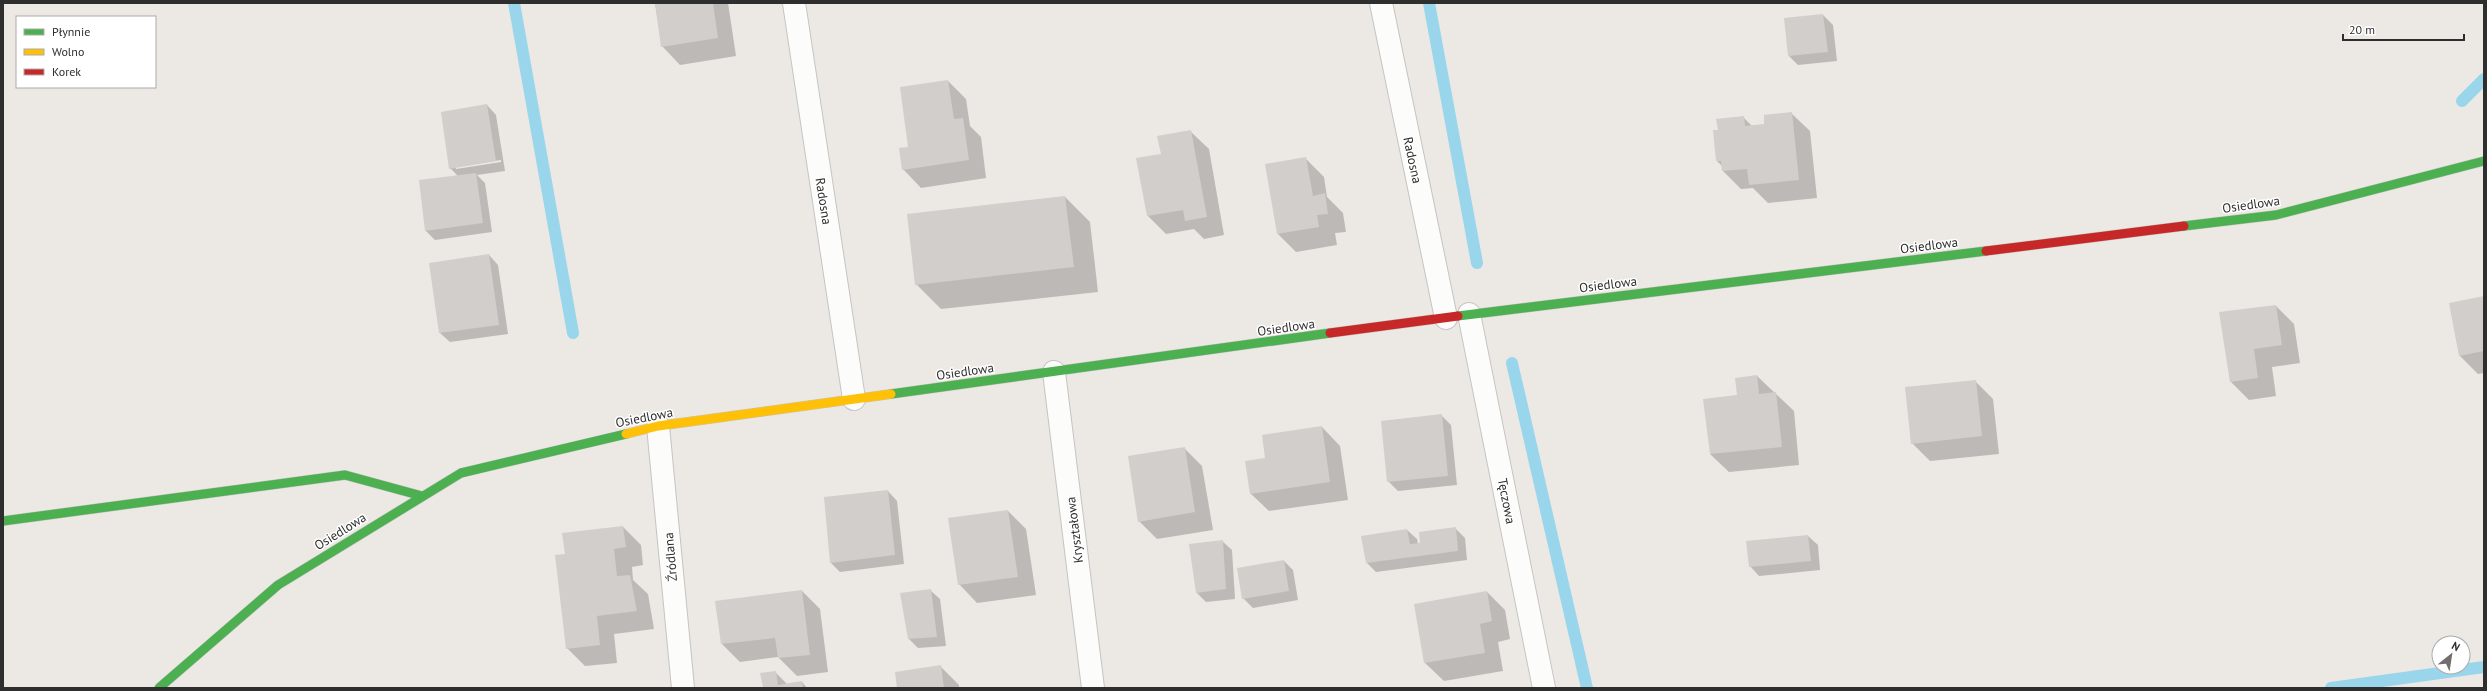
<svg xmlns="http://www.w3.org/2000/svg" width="2487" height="691" font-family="'PT Sans',sans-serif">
<rect width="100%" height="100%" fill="#ece8e4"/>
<path fill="#0003" fill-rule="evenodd" d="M655,3H728L736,56L680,65L662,46Z
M1823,15L1833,25L1837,61L1798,65L1789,56Z
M948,81L966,99L970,126L981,137L986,178L921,188L903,169L909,148Z
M487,105L496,115L505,171L477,175L485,183L492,232L435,240L425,230L458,176L450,168ZM501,160V162L456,169V167Z
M1791,113L1810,131L1817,198L1768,203L1753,188L1741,189L1723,171L1722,166L1717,161L1719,131L1743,117L1752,126L1765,125Z
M1190,131L1209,149L1224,235L1204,239L1194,229L1166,234L1148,216L1162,155Z
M1306,159L1324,177L1327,197L1343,213L1346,232L1335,233L1337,245L1296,252L1278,234L1266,165Z
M1065,197L1090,222L1098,292L941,309L916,284Z
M489,255L498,265L508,334L450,342L440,333Z
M2484,297V373L2478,374L2460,356Z
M2276,306L2294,324L2300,363L2272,367L2276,396L2249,400L2231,382Z
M1757,376L1794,411L1799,465L1729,472L1710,454L1738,396Z
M1975,381L1993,399L1999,454L1930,461L1912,443Z
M1441,415L1451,425L1457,485L1398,491L1388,481Z
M1322,427L1340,446L1348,500L1269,511L1250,493L1266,459Z
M1184,448L1202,466L1213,530L1157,539L1139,521Z
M888,491L897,501L904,564L840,572L831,563Z
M1008,511L1026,529L1036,595L977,603L959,584L949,519Z
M623,527L641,545L643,565L632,567L633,580L648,594L654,629L614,634L617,663L585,666L567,648L566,555Z
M1455,528L1465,538L1467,560L1376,572L1367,563L1407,530L1417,539L1418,544Z
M1808,536L1818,545L1820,570L1759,576L1750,566Z
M1222,541L1232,550L1235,599L1206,602L1197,593L1190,545Z
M1284,561L1293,570L1298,600L1253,608L1243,598Z
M930,590L940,599L946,646L918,648L909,639L901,594Z
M802,591L820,609L828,672L797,676L778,657L740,662L722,644Z
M1487,592L1505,610L1510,639L1498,642L1503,671L1444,681L1425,663Z
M940,666L959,685V688H898Z
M775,672L788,685L802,682L807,688H761L764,687Z"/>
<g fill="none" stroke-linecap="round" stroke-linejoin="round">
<path stroke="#99d6ec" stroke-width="12" d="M514,3L573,333
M1429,3L1477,263
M2462,101L2484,79
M1512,363L1587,688
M2331,688L2484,667"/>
</g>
<path fill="#d1cecb" d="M655,3H713L718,38L661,47Z
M1823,14L1828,52L1788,56L1784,18Z
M948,80L954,119L963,118L969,160L902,170L899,148L908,147L900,87Z
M487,104L496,161L449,169L441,112Z
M1792,112L1799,180L1749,185L1747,169L1722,171L1721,161H1716L1713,130H1718L1716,119L1744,116L1745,126L1764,124V115Z
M1191,130L1207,217L1185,221L1183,210L1147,216L1136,158L1161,154L1157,136Z
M1306,157L1313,196L1325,193L1328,214L1317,215L1319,227L1277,234L1265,164Z
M476,173L483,223L425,231L419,180Z
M1065,196L1074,267L915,285L907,214Z
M489,254L499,325L439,333L429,263Z
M2484,296V351L2459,356L2449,303Z
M2276,305L2282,345L2254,349L2258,378L2230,382L2219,312Z
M1757,375L1759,394L1776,392L1782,447L1710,454L1703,399L1737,395L1735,378Z
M1976,380L1982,436L1911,444L1905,387Z
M1442,414L1448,476L1387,482L1381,421Z
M1322,426L1330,482L1250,494L1245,461L1265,458L1262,435Z
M1185,447L1195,512L1138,522L1128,456Z
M888,490L895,555L830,563L824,497Z
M1008,510L1018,577L958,585L948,518Z
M623,526L626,547L614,549L617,576L630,575L637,611L597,616L600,645L566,649L555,555L565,554L562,533Z
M1456,527L1458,551L1366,563L1361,536L1407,529L1410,544L1420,543L1419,532Z
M1808,535L1811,561L1749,567L1746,541Z
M1223,540L1226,589L1196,593L1189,544Z
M1284,560L1289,591L1242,599L1237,568Z
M931,589L937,637L908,639L900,593Z
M802,590L810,655L778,658L775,638L721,644L715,601Z
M1487,591L1492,621L1480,624L1485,653L1424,663L1414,604Z
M941,665L944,688H897L895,672Z
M776,671L778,685L802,681L803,688H759L763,687L760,673Z"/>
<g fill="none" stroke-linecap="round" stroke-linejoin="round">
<defs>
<path id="street" d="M794,3L854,399
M1381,3L1446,318
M1469,314L1544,688
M1054,372L1093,688
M658,426L683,688"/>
<path id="fast" d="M2184,226L2276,215L2484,161
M1458,316L1986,251
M891,394L1330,333
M3,521L345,475L422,496
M159,688L278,585L461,473L626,434"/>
<path id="slow" d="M626,434L658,426L891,394"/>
<path id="jam" d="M1986,251L2184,226
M1330,333L1458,316"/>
</defs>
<use href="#street" stroke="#c5c4c5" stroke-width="24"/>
<use href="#fast" stroke="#c5c4c5" stroke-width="10"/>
<use href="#slow" stroke="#c5c4c5" stroke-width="10"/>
<use href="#jam" stroke="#c5c4c5" stroke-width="10"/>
<use href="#street" stroke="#fcfcfb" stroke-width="22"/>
<use href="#fast" stroke="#4caf50" stroke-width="9"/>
<use href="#slow" stroke="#ffc107" stroke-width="9"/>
<use href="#jam" stroke="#c62828" stroke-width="9"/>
</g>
<g text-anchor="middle" stroke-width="3" stroke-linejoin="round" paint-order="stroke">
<g font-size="13" fill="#2e2e2e" stroke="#fff">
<text transform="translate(1413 160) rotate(78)" y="5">Radosna</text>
<text transform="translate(824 201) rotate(81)" y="5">Radosna</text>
<text transform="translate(2251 204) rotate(-8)" y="5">Osiedlowa</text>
<text transform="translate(1929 245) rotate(-7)" y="5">Osiedlowa</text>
<text transform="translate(1608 284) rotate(-7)" y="5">Osiedlowa</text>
<text transform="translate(1286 327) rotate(-8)" y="5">Osiedlowa</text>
<text transform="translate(965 371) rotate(-8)" y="5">Osiedlowa</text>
<text transform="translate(644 417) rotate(-11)" y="5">Osiedlowa</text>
<text transform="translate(1507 501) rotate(79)" y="5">Tęczowa</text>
<text transform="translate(1074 530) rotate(-97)" y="5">Kryształowa</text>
<text transform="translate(340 531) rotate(-32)" y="5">Osiedlowa</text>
<text transform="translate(670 557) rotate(-95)" y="5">Źródlana</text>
</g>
</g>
<rect width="2487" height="691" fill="none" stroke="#2e2e2e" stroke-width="8"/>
<rect x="16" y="16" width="140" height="72" fill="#ffffff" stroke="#ababab"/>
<rect x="24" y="29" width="20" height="6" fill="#4caf50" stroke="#ababab"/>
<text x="52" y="36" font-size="12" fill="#2e2e2e">Płynnie</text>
<rect x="24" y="49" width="20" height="6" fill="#ffc107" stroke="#ababab"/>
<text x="52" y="56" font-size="12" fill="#2e2e2e">Wolno</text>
<rect x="24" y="69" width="20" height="6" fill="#c62828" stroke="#ababab"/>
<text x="52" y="76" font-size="12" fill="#2e2e2e">Korek</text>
<g transform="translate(2451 655) rotate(30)"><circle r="19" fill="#ffffff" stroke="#ababab"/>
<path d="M0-3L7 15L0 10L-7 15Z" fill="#706f6e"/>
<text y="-6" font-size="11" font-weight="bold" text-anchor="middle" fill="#2e2e2e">N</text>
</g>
<path d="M2343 34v6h121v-6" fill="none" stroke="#2e2e2e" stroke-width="2"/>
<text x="2349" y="34" font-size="12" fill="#2e2e2e" stroke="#ffffff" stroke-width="3" paint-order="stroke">20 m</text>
</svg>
